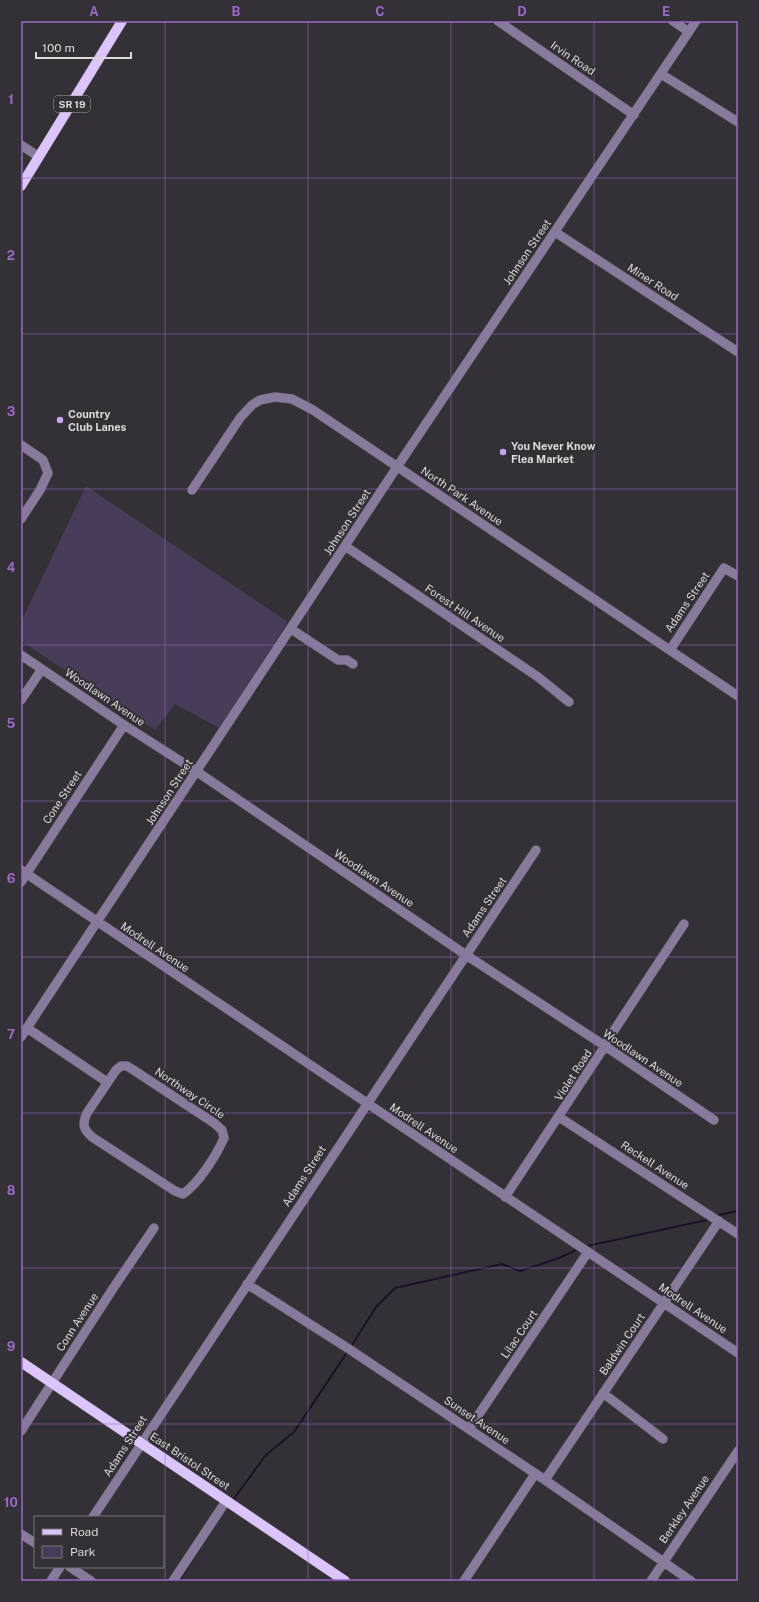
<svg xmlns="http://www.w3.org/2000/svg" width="759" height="1602" font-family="'Public Sans',sans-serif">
<rect width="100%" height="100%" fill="#333135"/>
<path fill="#483c58" d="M86,486L288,622L219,728L175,704L155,730L21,641V622Z"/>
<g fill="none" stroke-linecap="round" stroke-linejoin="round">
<path stroke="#1d102c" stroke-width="2" d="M719,1215L738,1211
M587,1246L707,1220
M352,1345L376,1307L395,1288L502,1264L520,1271L559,1258L576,1250
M233,1500L265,1456L294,1432L346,1354
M179,1581L205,1540"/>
<defs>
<path id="minor" d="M498,21L634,115
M673,21L689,32
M661,74L738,122
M21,145L39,157
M555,232L738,352
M21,445L43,460L48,473L40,490L21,519
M192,490L240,418L252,405L260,400L275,397L292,399L313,410L738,696
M345,546L538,677L569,702
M291,629L338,660H347L353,664
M670,650L724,568L738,576
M21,655L124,725L196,771L466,955L605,1046L714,1120
M21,700L42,669
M21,870L738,1353
M21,882L124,725
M27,1028L107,1082
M21,1037L397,467L696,21
M121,1066H127L135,1071L214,1123L222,1130L224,1138C216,1156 199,1183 183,1194L175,1191L92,1137C83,1129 82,1124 87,1113L116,1070Z
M559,1117L738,1234
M505,1197L605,1046L611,1035L684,924
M247,1284L349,1349L545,1480L691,1581
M603,1393L663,1439
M469,1429L588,1252
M21,1431L114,1287L154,1228
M545,1480L719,1221
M93,1517L536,850
M21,1534L35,1543
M70,1567L91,1581
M51,1581L60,1567
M173,1581L226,1501
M464,1581L535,1474
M651,1581L738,1451"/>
<path id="major" d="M21,186L122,21
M21,1362L345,1581"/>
</defs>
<use href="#minor" stroke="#514f53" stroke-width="10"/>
<use href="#major" stroke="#514f53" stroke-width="11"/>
<use href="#minor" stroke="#887a9b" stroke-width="9"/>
<use href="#major" stroke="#dcc4fc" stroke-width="10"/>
</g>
<path fill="none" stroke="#9c69c9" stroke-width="1" stroke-opacity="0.55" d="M165,21V1581M308,21V1581M451,21V1581M594,21V1581M21,178H738M21,334H738M21,489H738M21,645H738M21,801H738M21,957H738M21,1113H738M21,1268H738M21,1424H738"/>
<g fill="#c6a6f0" stroke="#333135" stroke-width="1.5">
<circle cx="60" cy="420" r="4"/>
<circle cx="503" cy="452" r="4"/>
</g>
<g text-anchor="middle" stroke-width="4" stroke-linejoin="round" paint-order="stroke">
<rect fill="#333135" stroke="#a8a7aa" stroke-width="1" x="54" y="96" width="36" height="16" rx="3"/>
<g font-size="10" font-weight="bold" fill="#dad9dc">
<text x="72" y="108">SR 19</text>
</g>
<g font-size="11" fill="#dad9dc" stroke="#333135">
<text transform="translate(573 58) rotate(34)" y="4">Irvin Road</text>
<text transform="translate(527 252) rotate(-56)" y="4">Johnson Street</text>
<text transform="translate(653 282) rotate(33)" y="4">Miner Road</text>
<text transform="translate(462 496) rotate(34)" y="4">North Park Avenue</text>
<text transform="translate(347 522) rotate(-57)" y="4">Johnson Street</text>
<text transform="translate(687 602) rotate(-56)" y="4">Adams Street</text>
<text transform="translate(465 613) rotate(34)" y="4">Forest Hill Avenue</text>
<text transform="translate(105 697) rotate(34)" y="4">Woodlawn Avenue</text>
<text transform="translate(169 792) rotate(-57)" y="4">Johnson Street</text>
<text transform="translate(62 797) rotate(-57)" y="4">Cone Street</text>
<text transform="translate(374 878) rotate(34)" y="4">Woodlawn Avenue</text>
<text transform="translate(484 907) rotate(-56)" y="4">Adams Street</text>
<text transform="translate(155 947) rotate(34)" y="4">Modrell Avenue</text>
<text transform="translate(643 1058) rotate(34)" y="4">Woodlawn Avenue</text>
<text transform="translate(573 1075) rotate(-57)" y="4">Violet Road</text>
<text transform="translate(190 1093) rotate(34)" y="4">Northway Circle</text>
<text transform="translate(424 1128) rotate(34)" y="4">Modrell Avenue</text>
<text transform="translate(655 1165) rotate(33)" y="4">Reckell Avenue</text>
<text transform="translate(304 1176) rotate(-57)" y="4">Adams Street</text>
<text transform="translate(693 1308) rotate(34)" y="4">Modrell Avenue</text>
<text transform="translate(77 1322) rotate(-57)" y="4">Conn Avenue</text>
<text transform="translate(519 1334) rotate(-56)" y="4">Lilac Court</text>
<text transform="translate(622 1344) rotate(-56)" y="4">Baldwin Court</text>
<text transform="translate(477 1420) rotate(34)" y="4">Sunset Avenue</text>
<text transform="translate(125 1446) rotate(-57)" y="4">Adams Street</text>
<text transform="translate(190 1461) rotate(34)" y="4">East Bristol Street</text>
<text transform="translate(684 1509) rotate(-56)" y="4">Berkley Avenue</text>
</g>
<g font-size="11" font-weight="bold" fill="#dad9dc" stroke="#333135" text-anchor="start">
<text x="68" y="418">Country<tspan x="68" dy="13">Club Lanes</tspan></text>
<text x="511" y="450">You Never Know<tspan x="511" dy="13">Flea Market</tspan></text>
</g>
</g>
<rect width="759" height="1602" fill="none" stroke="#333135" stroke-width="44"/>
<rect x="34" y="1516" width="130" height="52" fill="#333135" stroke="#767478"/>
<rect x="42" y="1529" width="20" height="6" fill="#dcc4fc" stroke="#767478"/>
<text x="70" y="1536" font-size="12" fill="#dad9dc">Road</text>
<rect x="42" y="1546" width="20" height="12" fill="#483c58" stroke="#767478"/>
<text x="70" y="1556" font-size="12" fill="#dad9dc">Park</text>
<path d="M36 52v6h95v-6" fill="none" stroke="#dad9dc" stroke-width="2"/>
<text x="42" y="52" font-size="12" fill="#dad9dc" stroke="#333135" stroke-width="3" paint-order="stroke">100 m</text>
<rect x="22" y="22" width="715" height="1558" fill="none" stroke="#9c69c9" stroke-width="1.5"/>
<g font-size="13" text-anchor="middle" font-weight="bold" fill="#9c69c9">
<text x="94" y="16">A</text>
<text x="236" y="16">B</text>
<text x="380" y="16">C</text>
<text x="522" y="16">D</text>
<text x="666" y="16">E</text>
<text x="11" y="104">1</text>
<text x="11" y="260">2</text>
<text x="11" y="416">3</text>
<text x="11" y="572">4</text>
<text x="11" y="728">5</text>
<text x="11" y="883">6</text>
<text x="11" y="1039">7</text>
<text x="11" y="1195">8</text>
<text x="11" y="1351">9</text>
<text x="11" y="1507">10</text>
</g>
</svg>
